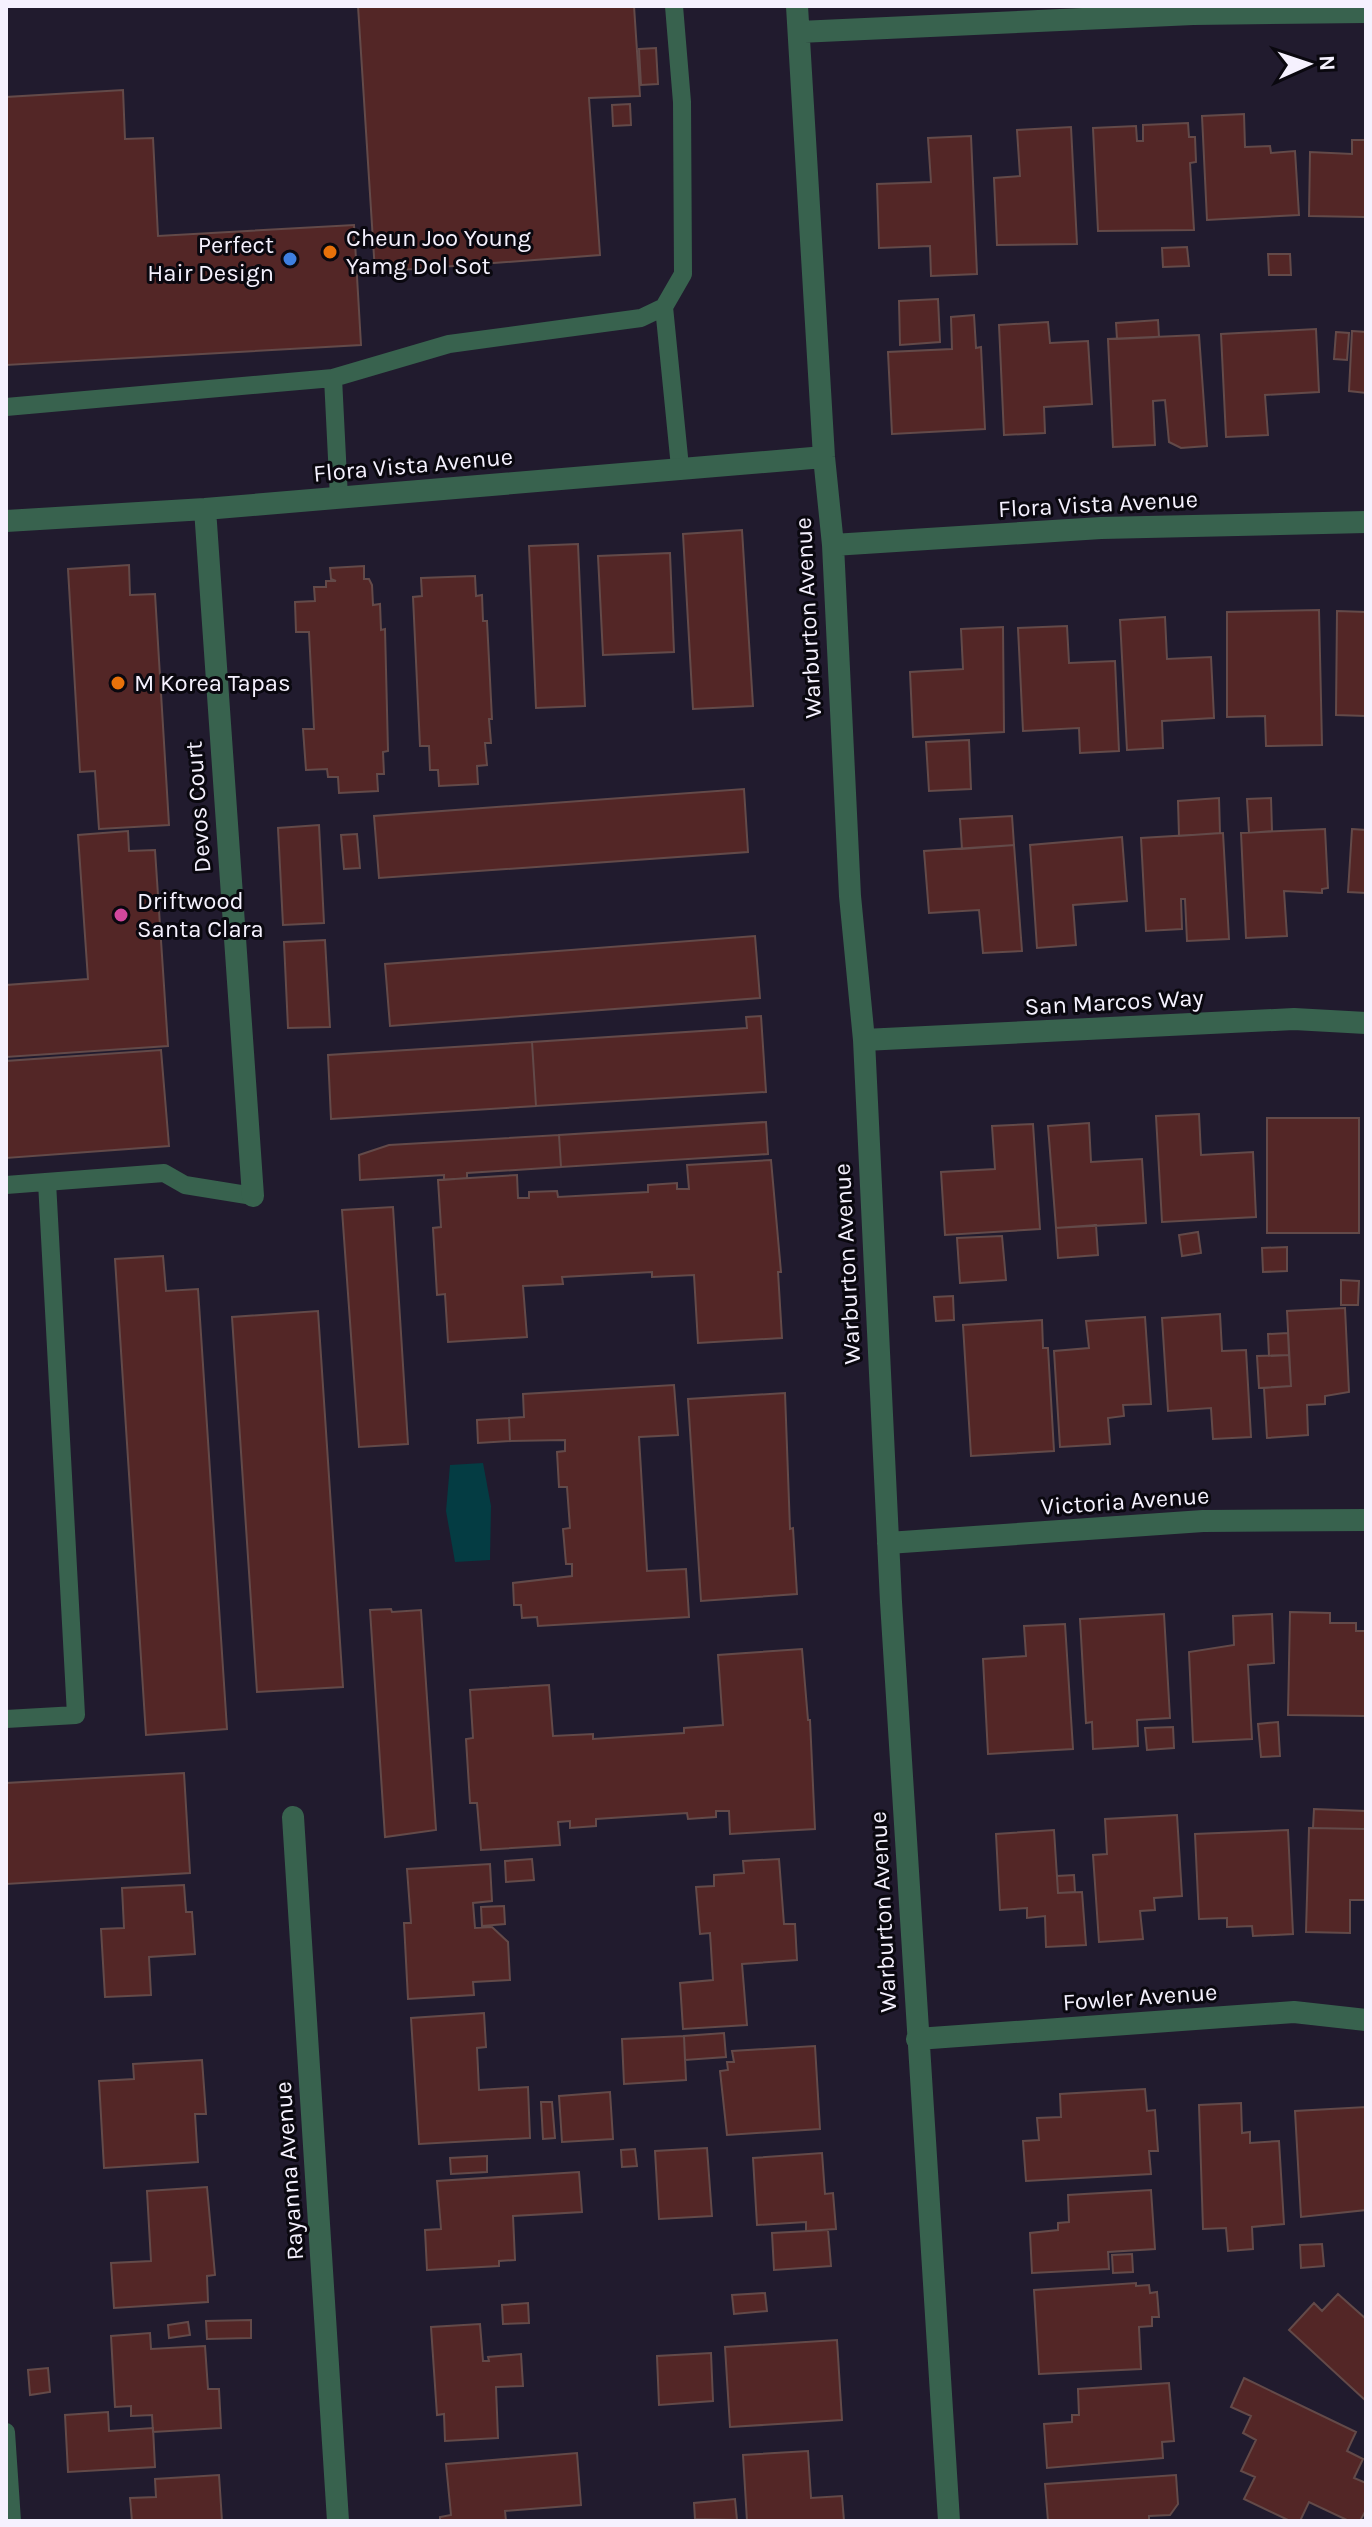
<svg xmlns="http://www.w3.org/2000/svg" width="1372" height="2527" font-family="Karla,sans-serif">
<rect width="100%" height="100%" fill="#211b2e"/>
<path fill="#043c43" d="M483,1463L491,1506L490,1560L455,1562L446,1511L450,1465Z"/>
<path fill="#532626" stroke="#634a49" stroke-width="2" d="M358,6H634L640,96L589,98L600,255L375,272Z
M656,48L658,84L641,85L639,49Z
M123,90L125,139L153,138L158,236L354,225L361,345L6,365V97Z
M630,104L631,125L613,126L612,105Z
M1365,111H1366V240L1365,217L1309,216L1310,152L1352,154V140H1365Z
M1244,114L1245,147L1270,146L1271,153L1295,151L1299,215L1207,220L1202,116Z
M1188,123L1189,137H1195L1196,162L1190,163L1194,230L1098,231L1093,128L1136,126L1137,141H1143V125Z
M1071,127L1077,244L997,245L994,178L1020,176L1017,130Z
M971,136L977,274L931,276L930,246L879,248L877,184L931,182L928,138Z
M1187,247L1189,266L1163,267L1162,248Z
M1268,254H1290L1291,275H1269Z
M938,299L940,342L900,345L899,301Z
M974,315L976,348L981,347L985,429L892,434L888,352L952,349L951,317Z
M1158,320L1159,337L1117,339L1116,323Z
M1048,322L1050,343L1088,341L1092,404L1044,407L1045,433L1004,435L999,325Z
M1316,329L1319,392L1265,395L1268,435L1226,437L1221,334Z
M1352,331L1366,332V393L1349,391Z
M1336,332L1349,333L1347,360L1334,359Z
M1199,335L1207,446L1181,448L1169,442L1165,400L1153,401L1155,445L1113,447L1108,339Z
M742,530L753,706L693,709L683,534Z
M578,544L585,706L536,708L529,546Z
M670,553L674,652L603,655L598,556Z
M129,565L130,595L155,594L169,825L99,829L95,771L80,772L68,569Z
M364,566V579H369L372,585L373,605L380,604L381,630L385,629L388,751L383,752L384,774H377L378,791L339,793L338,777H328L327,769L306,770L303,729H314L309,632H296L295,602L315,601L314,587H326V581H336L331,579L330,568Z
M475,576L476,596L482,595L483,621H487L492,719H489L491,743H485L487,765L477,766L478,784L439,786L438,770H430L429,746H420L413,597L422,596L421,578Z
M1319,610L1322,745L1266,746L1265,716L1227,717V612Z
M1337,611L1366,612V716L1336,715Z
M1165,617L1167,659L1211,657L1214,718L1162,721L1163,748L1127,750L1120,620Z
M1067,626L1069,663L1115,661L1119,751L1080,753L1079,728L1023,731L1018,628Z
M1003,627L1004,732L913,737L910,672L963,669L961,629Z
M969,740L971,789L929,791L926,742Z
M744,789L748,852L379,878L374,816Z
M1219,798L1220,833L1179,836L1178,801Z
M1271,798L1272,831L1249,833L1247,799Z
M1012,816L1014,845L962,849L960,819Z
M319,825L324,923L283,925L278,828Z
M1325,829L1328,888L1322,889V893L1284,891L1287,936L1246,938L1241,833Z
M1352,829L1366,830V893L1348,892Z
M128,831L129,851L155,850L168,1046L6,1057V985L88,979L78,835Z
M1223,833L1229,939L1187,941L1185,899H1181L1182,929L1146,931L1141,838Z
M357,834L360,868L344,869L341,835Z
M1122,837L1127,901L1073,905L1076,945L1037,948L1030,845Z
M1014,845L1022,951L983,953L979,910L929,913L924,851Z
M755,936L760,998L390,1026L385,964Z
M325,940L330,1027L288,1028L284,942Z
M761,1016L766,1092L536,1106L532,1042L747,1028L746,1017Z
M532,1042L536,1106L331,1119L328,1055Z
M161,1050L169,1146L6,1158V1061Z
M1199,1114L1201,1155L1253,1152L1256,1217L1162,1222L1156,1116Z
M1267,1118H1359V1233H1267Z
M766,1122L768,1154L561,1167L559,1135Z
M1089,1123L1091,1162L1142,1159L1146,1223L1056,1228L1048,1126Z
M1033,1124L1040,1229L945,1235L941,1172L995,1169L992,1126Z
M559,1135L561,1167L467,1173V1178L444,1180V1175L360,1180L359,1155L389,1145Z
M771,1160L781,1272H778L782,1338L698,1343L694,1275L652,1277V1272L562,1277L563,1284L523,1286L527,1337L448,1342L445,1294L437,1295L433,1228L441,1227L438,1180L517,1175L518,1198H529V1192L557,1191L558,1197L648,1192V1185L677,1183V1189H689L687,1165Z
M393,1207L408,1444L359,1447L342,1210Z
M1096,1225L1098,1255L1058,1258L1056,1228Z
M1198,1232L1201,1253L1182,1256L1179,1235Z
M1002,1236L1006,1280L960,1283L957,1238Z
M1287,1247V1271L1263,1272L1262,1248Z
M163,1256L166,1291L198,1289L227,1729L146,1735L115,1259Z
M1341,1280L1359,1281L1358,1305H1341Z
M953,1296L954,1320L936,1321L934,1297Z
M1345,1308L1349,1392L1325,1396V1404L1307,1405L1308,1435L1267,1438L1264,1388L1291,1386L1287,1311Z
M318,1311L343,1687L257,1692L232,1317Z
M1220,1314L1222,1351L1246,1350L1251,1437L1213,1439L1211,1408L1168,1411L1162,1318Z
M1145,1317L1151,1404L1123,1405L1124,1416L1108,1418L1110,1444L1060,1447L1054,1351L1089,1348L1086,1321Z
M1042,1320L1043,1348H1048L1054,1451L971,1456L963,1325Z
M1288,1333L1289,1355L1269,1356L1268,1334Z
M1289,1355L1291,1386L1259,1388L1257,1356Z
M674,1385L678,1435L639,1437L647,1571L686,1569L689,1617L538,1626L537,1617L522,1618L521,1605H514L513,1583L572,1576V1564H566L563,1529L570,1528L567,1487H559L557,1452L565,1451V1440L510,1441L509,1418L524,1417L523,1394Z
M785,1393L790,1529L793,1528L797,1594L701,1601L688,1399Z
M509,1418L510,1441L478,1443L477,1420Z
M391,1609L392,1612L421,1610L436,1830L385,1837L370,1610Z
M1290,1612L1330,1613V1623H1356V1631H1366V1716L1288,1715Z
M1164,1614L1170,1718L1137,1720L1138,1746L1093,1749L1092,1722L1086,1723L1080,1619Z
M1272,1614L1274,1663L1248,1665L1252,1739L1193,1742L1189,1652L1234,1645L1233,1616Z
M1065,1624L1073,1749L988,1754L983,1659L1026,1656L1024,1626Z
M802,1649L808,1720H810L815,1829L730,1834L729,1811H716V1817L688,1819L687,1813L596,1819V1826L570,1828V1821L558,1822L560,1845L481,1850L477,1803H470L466,1739L473,1738L470,1690L549,1685L553,1736L593,1734V1739L684,1733V1728L723,1725L718,1655Z
M1278,1722L1280,1756L1261,1757L1258,1724Z
M1173,1727L1174,1748L1147,1750L1145,1728Z
M184,1773L190,1873L6,1884V1783Z
M1314,1809L1366,1811V1829L1313,1828Z
M1177,1815L1182,1896L1154,1898L1155,1910L1140,1911L1143,1939L1099,1942L1093,1855L1107,1854L1105,1819Z
M1309,1828L1366,1829V1900H1350V1933L1306,1932Z
M1054,1830L1058,1893L1082,1892L1086,1945L1046,1947L1045,1916L1027,1918V1908L1000,1910L996,1834Z
M1288,1830L1293,1934L1253,1936L1252,1926L1227,1927V1918L1199,1919L1195,1834Z
M532,1859L534,1880L506,1882L505,1861Z
M779,1859L784,1924H795L797,1960L742,1964L747,2025L683,2029L680,1983L713,1980L710,1933L700,1934L696,1887L714,1886V1875L744,1873L743,1861Z
M490,1864L492,1901L473,1903L475,1928L492,1927L508,1942L510,1980L473,1982L474,1995L408,1999L404,1923H411L407,1869Z
M1074,1875L1075,1892L1058,1893L1057,1876Z
M184,1885L186,1912H192L195,1954L149,1957L151,1995L105,1997L101,1929L124,1928L122,1888Z
M504,1906L505,1924L482,1926L481,1907Z
M484,2013L486,2047L477,2048L479,2090L528,2087L530,2138L419,2144L411,2018Z
M724,2033L726,2057L685,2060L684,2036Z
M684,2036L686,2080L624,2084L622,2039Z
M815,2046L820,2129L727,2135L720,2071L728,2070L727,2062H734L732,2051Z
M202,2060L206,2114H195L198,2162L104,2168L99,2081L134,2079L133,2064Z
M1145,2089L1147,2111L1155,2110L1158,2151H1149L1151,2174L1026,2181L1023,2141L1039,2140L1037,2118L1061,2117L1060,2094Z
M610,2092L613,2139L562,2142L559,2096Z
M541,2102H552L555,2138L543,2139Z
M1241,2103L1242,2133L1250,2132V2143L1279,2141L1284,2224L1252,2227L1253,2249L1228,2251L1226,2228L1203,2229L1199,2105Z
M1366,2107V2210L1301,2217L1295,2111Z
M707,2148L712,2216L659,2219L655,2151Z
M635,2149L637,2166L622,2167L621,2150Z
M822,2153L825,2194L833,2193L836,2229L806,2231V2222L757,2225L753,2158Z
M487,2156V2172L451,2174L450,2158Z
M579,2172L582,2212L513,2216L515,2260L499,2261V2266L427,2270L425,2230L441,2229L437,2181Z
M207,2187L215,2275L207,2276L208,2302L114,2308L111,2263L151,2261L147,2191Z
M1151,2190L1155,2249L1108,2252L1109,2269L1032,2273L1030,2233L1058,2230V2223L1069,2222L1068,2195Z
M828,2230L831,2266L774,2270L772,2233Z
M1322,2244L1324,2266L1301,2268L1300,2245Z
M1132,2254L1133,2272L1113,2273L1112,2255Z
M1136,2283V2286L1149,2285L1150,2293L1157,2292L1159,2317H1152V2326L1139,2327L1141,2369L1039,2374L1034,2290Z
M765,2293L767,2311L734,2314L732,2295Z
M1338,2294L1366,2319V2401L1289,2330L1314,2303L1322,2311Z
M528,2303L529,2323L503,2324L502,2305Z
M251,2320V2338L207,2339L206,2321Z
M188,2322L190,2335L169,2338L168,2325Z
M480,2324L483,2361H489L488,2357L521,2354L523,2386L496,2387L498,2438L445,2441L444,2414L437,2415L431,2327Z
M150,2333L151,2349L205,2346L208,2389H219L221,2428L153,2432L152,2415L131,2416V2406L115,2407L111,2336Z
M837,2340L842,2420L730,2427L725,2347Z
M711,2353L713,2401L659,2405L657,2356Z
M48,2368L50,2392L30,2395L28,2370Z
M1244,2378L1356,2432L1347,2451L1363,2459L1354,2478L1366,2483V2510L1360,2521H1349L1309,2502L1300,2521H1290L1244,2499L1255,2477L1241,2471L1256,2440L1243,2433L1251,2416L1231,2407Z
M1169,2383L1174,2441L1162,2442L1163,2458L1047,2468L1044,2424L1072,2422V2415H1079L1078,2389Z
M108,2412L109,2431L153,2428L155,2467L68,2472L65,2415Z
M808,2451L811,2498L842,2496L844,2521H747L743,2455Z
M577,2453L581,2505L505,2511L506,2521H440V2517L451,2515L446,2464Z
M219,2475L222,2521H132L130,2498L156,2497L155,2479Z
M1176,2475L1178,2504L1170,2515L1149,2516V2521H1048L1045,2484Z
M735,2499L737,2520L695,2519L694,2503Z"/>
<g fill="none" stroke-linecap="round" stroke-linejoin="round">
<path stroke="#38624e" stroke-width="18" d="M664,307L680,467
M333,378L339,498
M6,407L333,378L449,344L641,318L664,307L683,274L682,102L674,6
M6,1185L164,1173L185,1185L253,1196
M6,1719L76,1715L47,1182
M6,2432L12,2521"/>
<path stroke="#38624e" stroke-width="22" d="M797,6L824,457L833,545L850,896L864,1040L891,1602L949,2521
M799,32L1193,14L1366,12
M205,509L253,1196
M6,521L205,509L824,457
M833,545L1101,528L1366,522
M864,1040L1294,1019L1366,1023
M888,1543L1203,1521L1366,1520
M293,1817L338,2521
M917,2039L1294,2012L1366,2020"/>
</g>
<g fill="#e8710a" stroke="#0a080f" stroke-width="3">
<circle cx="330" cy="252" r="8"/>
<circle cx="118" cy="683" r="8"/>
</g>
<circle fill="#3f7fe0" stroke="#0a080f" stroke-width="3" cx="290" cy="259" r="8"/>
<circle fill="#d1479c" stroke="#0a080f" stroke-width="3" cx="121" cy="915" r="8"/>
<g text-anchor="middle" stroke-width="6" stroke-linejoin="round" paint-order="stroke">
<g font-size="24" fill="#f5f1fe" stroke="#0a080f" text-anchor="start">
<text x="346" y="246">Cheun Joo Young<tspan x="346" dy="28">Yamg Dol Sot</tspan></text>
<text x="274" y="253" text-anchor="end">Perfect<tspan x="274" dy="28">Hair Design</tspan></text>
<text x="134" y="691">M Korea Tapas</text>
<text x="137" y="909">Driftwood<tspan x="137" dy="28">Santa Clara</tspan></text>
</g>
<g font-size="24" fill="#f5f1fe" stroke="#0a080f">
<text transform="translate(413 465) rotate(-5)" y="8">Flora Vista Avenue</text>
<text transform="translate(1098 504) rotate(-3)" y="8">Flora Vista Avenue</text>
<text transform="translate(808 618) rotate(-93)" y="8">Warburton Avenue</text>
<text transform="translate(198 807) rotate(-94)" y="8">Devos Court</text>
<text transform="translate(1114 1002) rotate(-3)" y="8">San Marcos Way</text>
<text transform="translate(847 1264) rotate(-93)" y="8">Warburton Avenue</text>
<text transform="translate(1125 1501) rotate(-4)" y="8">Victoria Avenue</text>
<text transform="translate(883 1912) rotate(-93)" y="8">Warburton Avenue</text>
<text transform="translate(1140 1997) rotate(-4)" y="8">Fowler Avenue</text>
<text transform="translate(289 2171) rotate(-94)" y="8">Rayanna Avenue</text>
</g>
</g>
<rect width="1372" height="2527" fill="none" stroke="#f5f1fe" stroke-width="16"/>
<g transform="translate(1308 64) rotate(87)" stroke="#0a080f" stroke-width="6" paint-order="stroke">
<path d="M0-6L14 30L0 20L-14 30Z" fill="#f5f1fe"/>
<text y="-12" font-size="22" font-weight="bold" text-anchor="middle" fill="#f5f1fe">N</text>
</g>
</svg>
